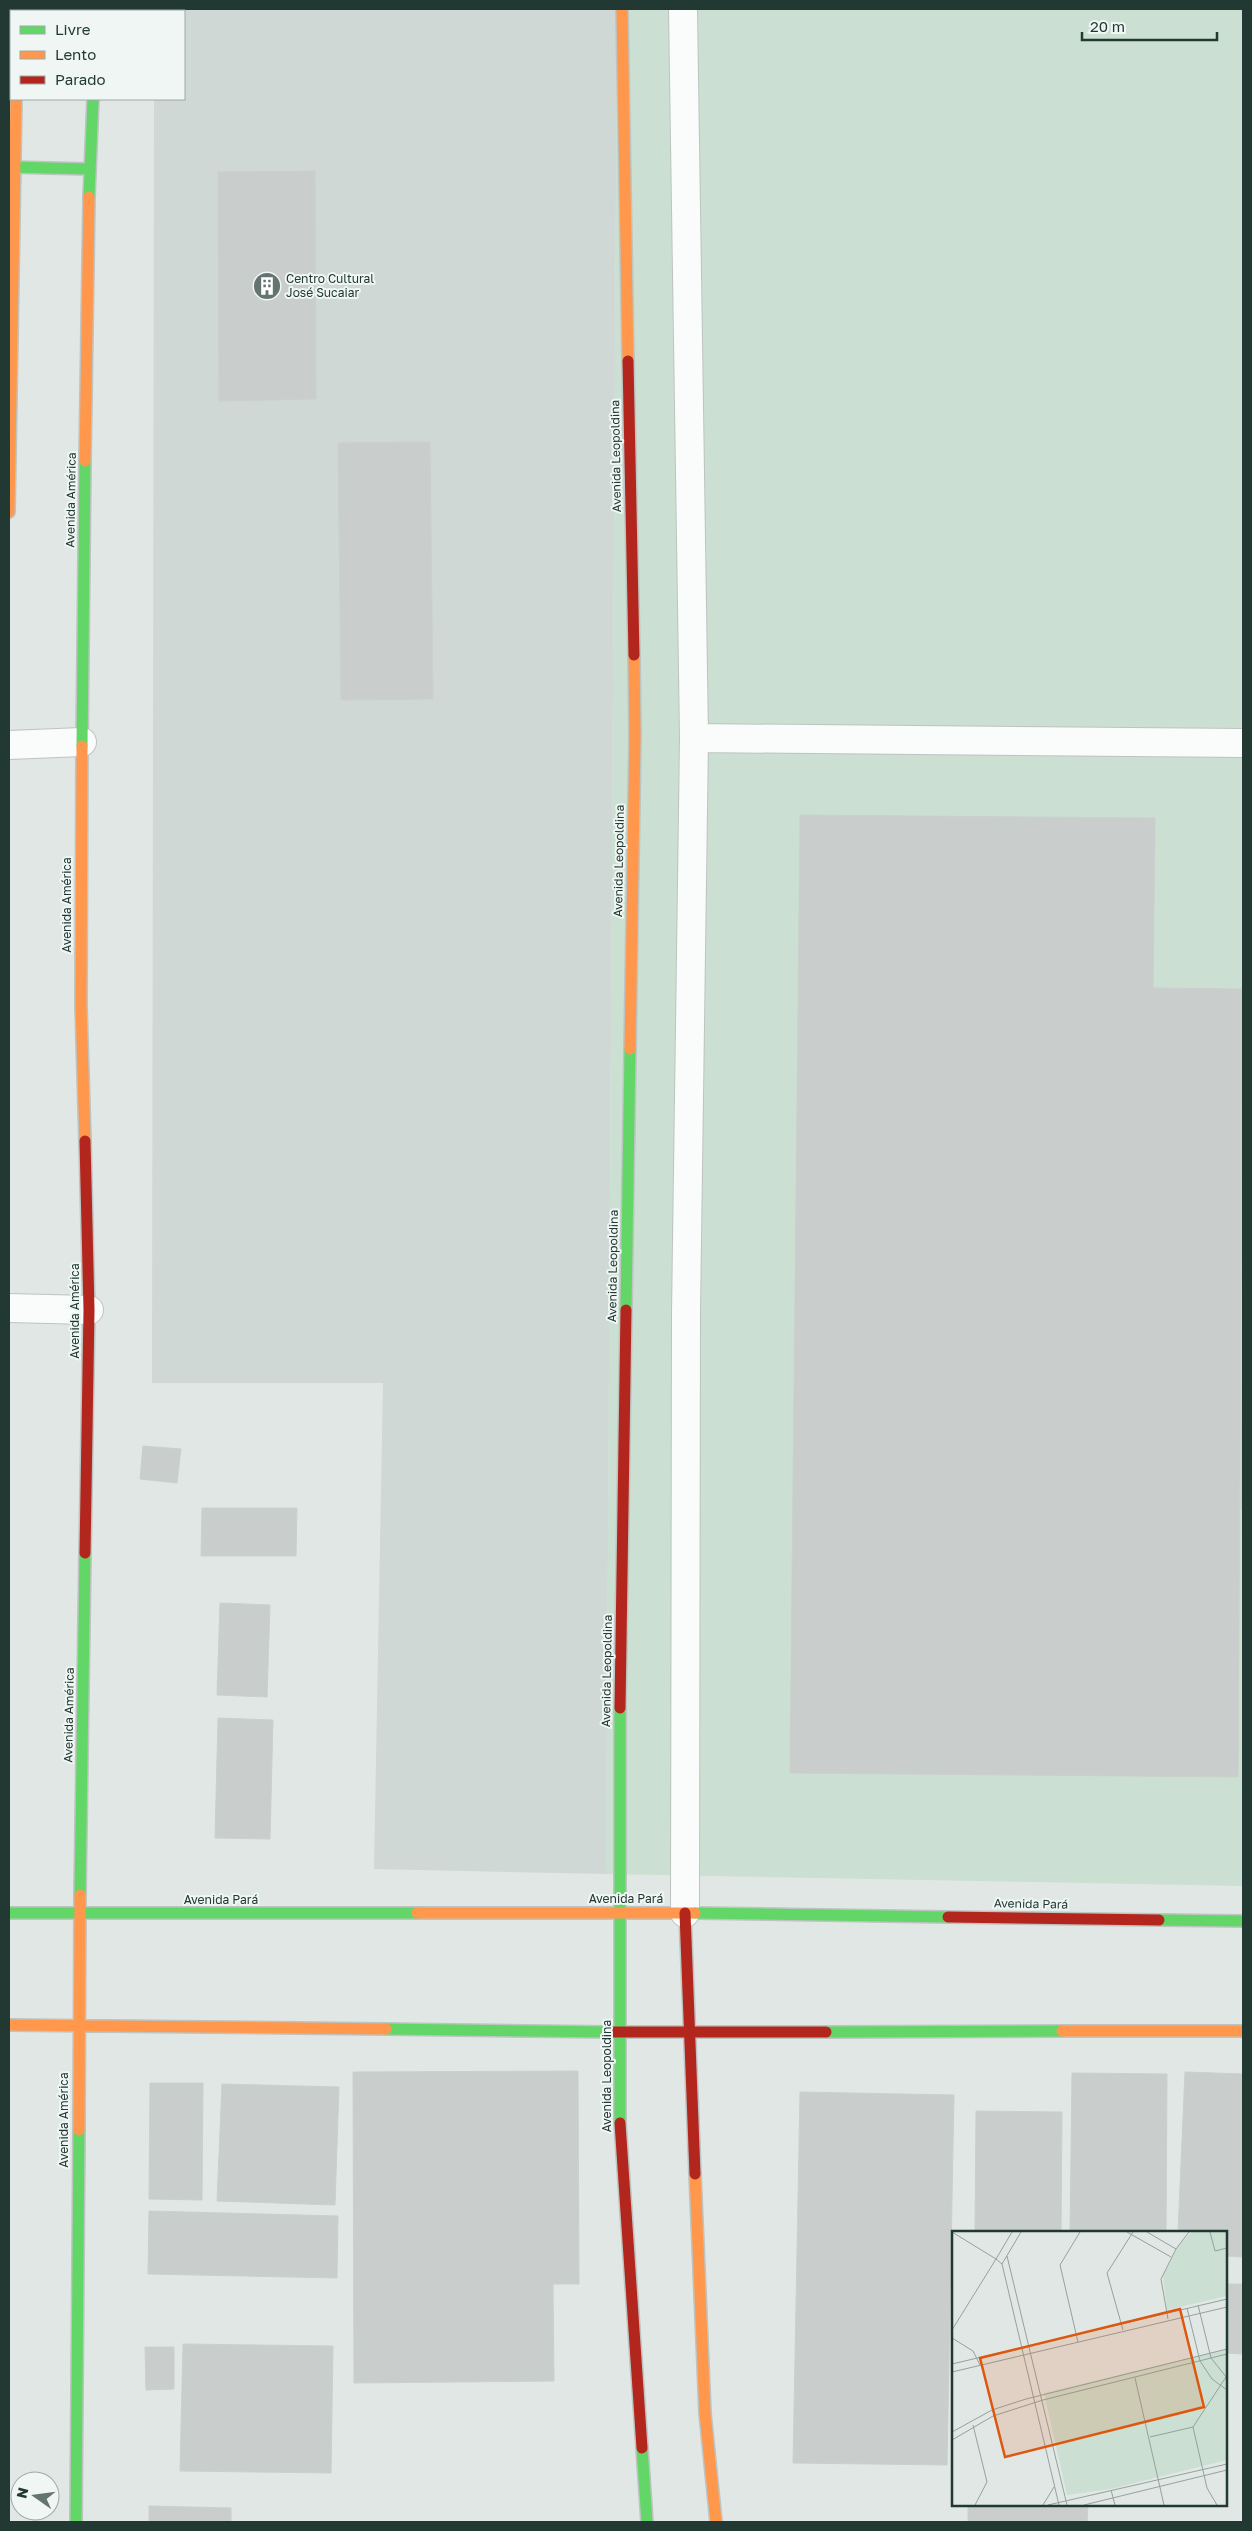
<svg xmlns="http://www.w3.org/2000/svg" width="1252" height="2531" font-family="'Golos Text',sans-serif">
<rect width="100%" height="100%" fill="#e1e7e4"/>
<path fill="#cfd8d4" d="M154,9H617L606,1874L374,1869L383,1383H152L154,99H184V11H154Z"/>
<path fill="#cbe0d2" d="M617,9H1243V1886L606,1874Z"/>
<path fill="#c9cecc" stroke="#cad0cd" d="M315,171L316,399L219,401L218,172Z
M430,442L433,699L341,700L338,443Z
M800,815L1155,818L1153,988L1243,989L1238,1777L790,1773Z
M1243,1257V1509H1241Z
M143,1446L181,1449L177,1483L140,1479Z
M202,1508H297L296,1556H201Z
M220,1603L270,1605L267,1697L217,1695Z
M218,1718L273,1720L270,1839L215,1838Z
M578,2071L579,2284H553L554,2381L354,2383L353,2072Z
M1185,2072L1243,2074V2257L1226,2256V2232H1178Z
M1072,2073L1167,2074L1166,2232H1070Z
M150,2083H203L202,2200L149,2199Z
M222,2084L339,2087L335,2205L217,2201Z
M800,2092L954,2095L947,2465L793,2463Z
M976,2111L1062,2112L1061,2232H975Z
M149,2211L338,2216L337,2278L148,2274Z
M1226,2284H1243V2354L1226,2353Z
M183,2344L333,2346L331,2473L180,2471Z
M145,2347H174V2389L146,2390Z
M968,2505H1088L1087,2522H968Z
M149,2506L231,2508V2522H149Z"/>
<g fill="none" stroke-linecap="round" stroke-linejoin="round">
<defs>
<path id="street" d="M683,9L694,738L686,1313L685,1913
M694,738L1243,743
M9,745L82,742
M9,1308L89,1310"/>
<path id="fast" d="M9,167L89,169
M89,197L93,99
M82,746L85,461
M626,1310L630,1049
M80,1895L85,1553
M9,1913H417
M695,1913L948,1917
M1159,1920L1243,1921
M386,2029L610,2032
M826,2032L1062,2031
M620,2123V1708
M642,2448L647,2522
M76,2522L79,2130"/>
<path id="slow" d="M15,9V11
M622,9L628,361
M85,461L89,197
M9,512L16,99
M82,746L81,1006L85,1141
M630,1049L635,736L634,655
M417,1913H695
M9,2025L386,2029
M1062,2031H1243
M79,2130L80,1895
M695,2174L705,2413L716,2522"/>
<path id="jam" d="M97,9V11
M628,361L634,655
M85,1141L89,1310L85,1553
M620,1708L626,1310
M685,1913L695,2174
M948,1917L1159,1920
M610,2032H826
M620,2123L642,2448"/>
</defs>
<use href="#street" stroke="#bec3c1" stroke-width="30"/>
<use href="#fast" stroke="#bec4c2" stroke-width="14"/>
<use href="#slow" stroke="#bec4c2" stroke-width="14"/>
<use href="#jam" stroke="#bec4c2" stroke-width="14"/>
<use href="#street" stroke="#fafbfb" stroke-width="28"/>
<use href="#fast" stroke="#63d668" stroke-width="11"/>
<use href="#slow" stroke="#ff974d" stroke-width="11"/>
<use href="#jam" stroke="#b3261e" stroke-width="11"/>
</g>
<defs>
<symbol id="building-disc" viewBox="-11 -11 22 22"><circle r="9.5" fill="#647571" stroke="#eff6f3"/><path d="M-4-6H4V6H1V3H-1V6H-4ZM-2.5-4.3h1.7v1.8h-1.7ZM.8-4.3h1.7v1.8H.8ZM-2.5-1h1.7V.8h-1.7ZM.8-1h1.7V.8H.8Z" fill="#fff"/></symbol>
</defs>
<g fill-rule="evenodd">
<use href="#building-disc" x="251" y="270" width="32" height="32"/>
</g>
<g text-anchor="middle" stroke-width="4" stroke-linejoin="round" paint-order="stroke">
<g font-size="12" fill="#213833" stroke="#eff6f3" text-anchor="start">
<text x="286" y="283">Centro Cultural<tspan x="286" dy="14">José Sucaiar</tspan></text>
</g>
<g font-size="12" fill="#213833" stroke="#eff6f3">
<text transform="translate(616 456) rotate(-91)" y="4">Avenida Leopoldina</text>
<text transform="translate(71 500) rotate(-89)" y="4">Avenida América</text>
<text transform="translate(619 861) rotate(-89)" y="4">Avenida Leopoldina</text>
<text transform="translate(67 905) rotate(-90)" y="4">Avenida América</text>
<text transform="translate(613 1266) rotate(-89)" y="4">Avenida Leopoldina</text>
<text transform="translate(75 1311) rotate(-90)" y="4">Avenida América</text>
<text transform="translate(607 1671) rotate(-89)" y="4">Avenida Leopoldina</text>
<text transform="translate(69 1715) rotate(-89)" y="4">Avenida América</text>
<text x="626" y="1903">Avenida Pará</text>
<text x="221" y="1904">Avenida Pará</text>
<text transform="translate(1031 1904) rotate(1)" y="4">Avenida Pará</text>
<text transform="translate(607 2076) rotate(-90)" y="4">Avenida Leopoldina</text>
<text transform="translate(64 2120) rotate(-90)" y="4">Avenida América</text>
</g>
</g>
<g transform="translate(952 2231)">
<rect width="275" height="275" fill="#e1e7e4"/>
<path d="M240,1H275V65L215,79L211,45L226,15ZM275,118V229L159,258L115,264L92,162Z" fill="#cbe0d2"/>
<path fill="none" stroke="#94a19d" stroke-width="1" d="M69,1L50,33L107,274M175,1L219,26M195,1L224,18M258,1L263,20L275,17M55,25L115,274M50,33L44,28L60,1M246,74L259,127L275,147M235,77L248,130L260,148L275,159M216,88L209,48L224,18L237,1M0,99L44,28L0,1M171,99L155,42L181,1M0,107L21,120L28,134M126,111L108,34L128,1M0,133L275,68M0,141L275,76M183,147L212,274M91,169L275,123M21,194L35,251L23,274M241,196L274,146M0,201L40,179L74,168L275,118M198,206L241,196L255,257L265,274M0,209L41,185L91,169M159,259L163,274M91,274L102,256M96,274L275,233M132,274L275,239"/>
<path fill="#de570e" fill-opacity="0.15" stroke="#de570e" stroke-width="2.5" d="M228,78L252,176L53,226L28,127Z"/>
<rect width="275" height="275" fill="none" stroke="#213833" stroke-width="2.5"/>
</g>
<rect width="1252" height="2531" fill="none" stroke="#213833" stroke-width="20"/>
<rect x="10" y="10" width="175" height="90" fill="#eff6f3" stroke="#9daaa6"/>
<rect x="20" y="26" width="25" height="8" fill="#63d668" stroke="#9daaa6"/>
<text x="55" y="35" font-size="15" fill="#213833">Livre</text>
<rect x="20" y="51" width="25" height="8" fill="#ff974d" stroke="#9daaa6"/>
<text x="55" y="60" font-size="15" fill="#213833">Lento</text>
<rect x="20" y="76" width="25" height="8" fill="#b3261e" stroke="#9daaa6"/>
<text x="55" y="85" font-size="15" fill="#213833">Parado</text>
<g transform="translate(35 2496) rotate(284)"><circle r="24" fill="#eff6f3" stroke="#9daaa6"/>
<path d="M0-4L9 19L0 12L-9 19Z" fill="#647571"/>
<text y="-8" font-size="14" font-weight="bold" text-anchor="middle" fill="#213833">N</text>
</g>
<path d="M1082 32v8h135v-8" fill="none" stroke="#213833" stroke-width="2.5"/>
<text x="1090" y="32" font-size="15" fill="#213833" stroke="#eff6f3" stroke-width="4" paint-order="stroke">20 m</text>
</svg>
